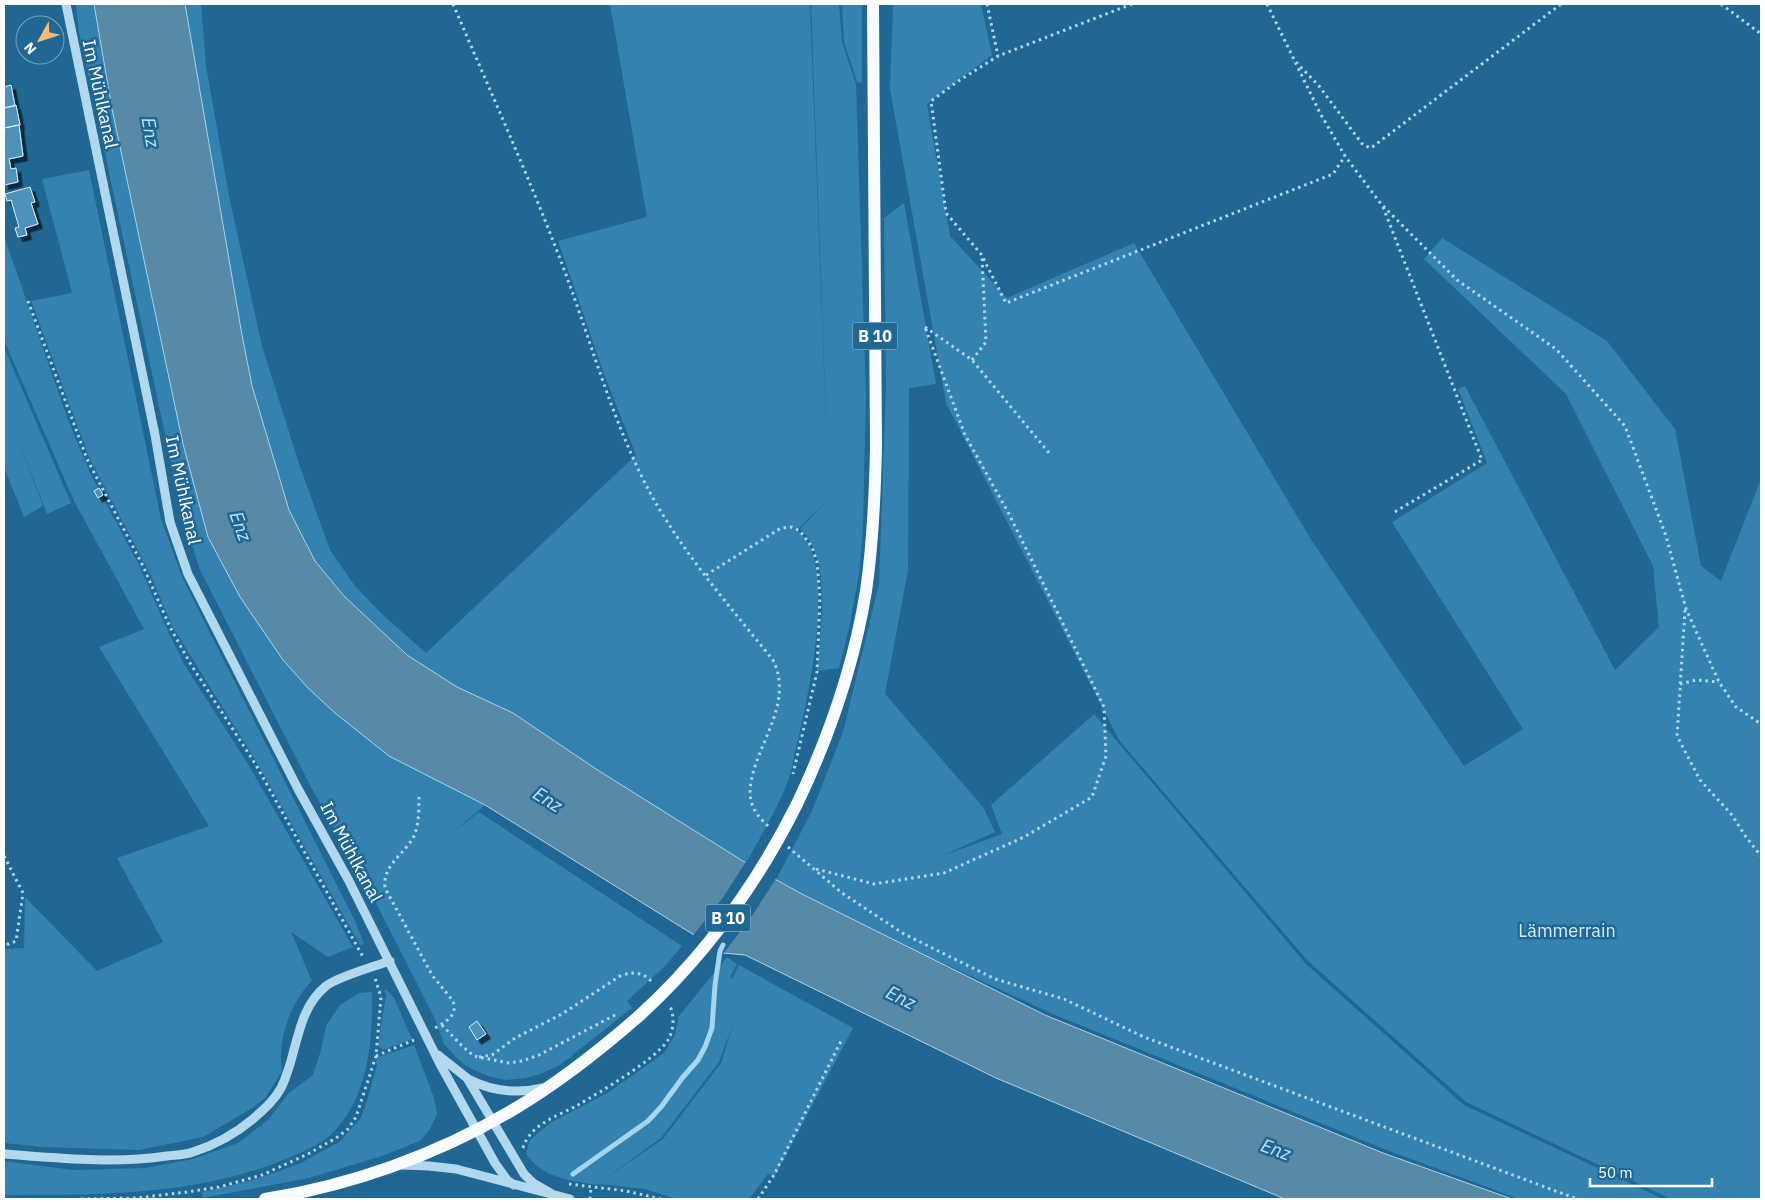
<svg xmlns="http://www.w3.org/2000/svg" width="1765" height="1203" font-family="'IBM Plex Sans',sans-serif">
<defs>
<filter id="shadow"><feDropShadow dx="4.5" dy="4.5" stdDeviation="0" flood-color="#0009"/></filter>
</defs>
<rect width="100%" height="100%" fill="#206793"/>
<path fill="#3482b0" d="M76,4H94L112,109L183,444L208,537L389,756L485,805L452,833L479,812L682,946L666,965L627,1001L632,1008L560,1065L540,1074L526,1078L505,1080L488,1076L474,1070L465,1065L455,1056L444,1044L435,1019L373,897L310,785L200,570L183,518L79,32Z
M185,4H201L206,66L229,196L262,346L299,464L330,550L355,586L384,616L426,653L636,455L605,377L558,241L647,217L610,4H810L829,498L797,530C839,561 808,696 798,740C794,753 793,768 788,781C777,809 761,836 746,863L596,769L513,713L457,687L407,655L344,596L315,561L289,510L252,386L242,335Z
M811,4H839L842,42L856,84L866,395L863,526L859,575L849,628L839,668L817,671C820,631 833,559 800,529L829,498Z
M842,4H862V83L857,82L844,42Z
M893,4H981L992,55L927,104L950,236L1007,298L1134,243L1312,541L1464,766L1523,729L1392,522L1487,463L1458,389L1465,386L1615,670L1659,627L1653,566L1566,394L1424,259L1442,238L1607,341L1675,429L1701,566L1721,581L1761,479V1199H1671L1466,1102L1307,960L1119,740L946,403L890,89Z
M89,170L161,519L183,579L356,923L364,944L360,945L256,761L172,626L151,576L89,457L31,301L72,293L42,179Z
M904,203L936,384L909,388L908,570L885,694L983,807L995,832L942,856L1002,834L991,805L1094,714L1306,964L1464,1105L1663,1199H1519L1384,1149L1048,1012L934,959L800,893L776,880L812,811L843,732L879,584L886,386L884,218Z
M4,236L67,417L90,473L139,565L167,629L184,664L248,764L353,947L328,957L291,932L312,981C290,1003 277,1040 282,1071L266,1097L254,1107L203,1137L139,1150L40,1147L4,1143V949L24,948L25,897L97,971L163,942L117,858L209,826L99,647L144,629L74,501L4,340Z
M4,347L71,503L47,514L18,439L43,506L24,517L4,467Z
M727,957L737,964L730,977L732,979L739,965L853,1028L775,1176L768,1174L749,1199H676L645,1189L597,1184L663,1139L721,1063L733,1024L719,1062L661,1138L596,1185C570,1180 540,1178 526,1153L530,1140L550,1123L609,1092L664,1053L675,1035L679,1016Z
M384,990H387L394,998L412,1039L383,1050L378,1046L386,995Z
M372,992C373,1037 369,1090 339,1126C325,1144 302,1152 281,1161C192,1196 98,1195 4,1195V1161L74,1170L145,1168L193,1159L238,1143L268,1120L289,1093L313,1075L321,1050L326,1026L340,1005L359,993Z
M414,1045L434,1098L437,1114L430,1129L420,1141L382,1156L309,1178L203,1198L202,1192L253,1180L299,1164L339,1142L360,1119L364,1110L377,1066L376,1061L379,1057Z"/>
<path fill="#5889a6" stroke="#a6d5ef" d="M94,4H185L242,335L252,386L289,510L315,561L344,596L407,655L457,687L513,713L596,769L746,863L800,893L1045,1015L1383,1153L1512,1199H1285L996,1078L745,955L723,953L485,805L389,756L335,713L308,688L283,660L240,597L208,537L183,444L112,109Z"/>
<path fill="#206793" d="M747,860L777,877L752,916L722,955L692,937L724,896Z"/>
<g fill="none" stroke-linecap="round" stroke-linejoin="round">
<path stroke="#a6d5ef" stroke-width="5" d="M573,1174L648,1121L661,1107L683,1077L698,1060L705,1047L712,1028L715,985L720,951L723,945"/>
</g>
<path fill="#4d92bb" stroke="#d8edfa" filter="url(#shadow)" d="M11,85L15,106L4,108V87Z
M16,105L20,125L4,128V108Z
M19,125L23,156L9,159L11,169L16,168L18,182L4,185V128Z
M30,187L35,202L31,203L38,224L25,228L27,235L18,237L15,228L19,227L11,200L7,201L5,194Z
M99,488L103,495L98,498L94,491Z
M477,1021L486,1034L477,1040L469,1027Z"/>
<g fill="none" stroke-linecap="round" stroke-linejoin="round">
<path stroke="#b2d8ee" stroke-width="3" stroke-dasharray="2.5 4" stroke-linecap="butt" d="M453,4C491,93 531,181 565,272C591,342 611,416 645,483C678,548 728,604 773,660C793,701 761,738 752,777C750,786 749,795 752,804C755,814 763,821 770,828
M987,4L998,56
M1132,4L998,56L957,82L931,101L946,213L981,254L1006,303L1333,174L1345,156
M1267,4L1320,113L1345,156L1381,204L1457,280L1556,349L1625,426L1666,536L1686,609L1719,682L1736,707L1761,724
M1721,4L1761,34
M1296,62L1319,86L1363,145L1371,148L1561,4
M1383,207L1482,460L1393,513
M28,301L87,459L143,566L170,627L190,663L256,765L363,957
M925,327L972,360L1050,454
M972,360L986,342L982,257
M706,575L781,528L792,527L800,531L812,547L817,562L820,597L817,672L793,774
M1685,610L1677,736L1700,780L1732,815L1746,837L1761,856
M1680,684L1696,680L1719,682
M419,797C419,809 419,824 414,836C405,854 382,865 385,888L432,975L453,1001C458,1015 446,1022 435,1028
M788,847L842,893L904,934L995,979L1064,999L1144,1037L1577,1199
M4,856L23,893L16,941L9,944H4
M816,869L874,884L944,873L1024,837L1092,797L1106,756L1104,707L1009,514L965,435L925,327
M442,1025L462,1046L474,1056L509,1063L522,1061L539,1055L617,1014
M376,1056L414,1040
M479,1057L492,1055L515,1038L562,1014L620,976C634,971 643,972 653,983
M523,1148C530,1124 558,1116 578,1105C600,1092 655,1060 668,1040C674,1030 675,1015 669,1004
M569,1184L626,1191L661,1199
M81,1199L137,1198L187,1192L219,1187L262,1175L308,1154L336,1138L348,1129L356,1117L376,1056L381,997L375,978
M590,1199L591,1187
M758,1199L774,1175L841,1041"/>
<path stroke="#b2d8ee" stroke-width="9" d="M66,4L155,435L170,522L188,574L298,789L349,881L440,1064L495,1163L507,1180L514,1185
M438,1055L467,1078L524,1174L533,1183L552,1194
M468,1079C491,1091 517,1094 543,1088
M4,1154C58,1158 113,1164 167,1156C175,1155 185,1155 193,1152C215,1145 235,1134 253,1119C263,1110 274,1101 281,1088C298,1055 295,1011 326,986C337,977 375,966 390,961
M401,1165L429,1166L456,1169L570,1199"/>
<path stroke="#f9fcff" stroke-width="12" d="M797,804C829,737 854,665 866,591C873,543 875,495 876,447L873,4
M265,1199C349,1186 437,1155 511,1111C557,1084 599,1051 639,1016"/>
<path stroke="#f9fcff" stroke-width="12" d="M639,1016C705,956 757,884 797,804"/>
</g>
<g text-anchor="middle" stroke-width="5" stroke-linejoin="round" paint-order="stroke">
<g fill="#206793" stroke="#bcd1df" stroke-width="1">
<rect x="852.5" y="322.5" width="45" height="27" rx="4"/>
<rect x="705.5" y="904.5" width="45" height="27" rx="4"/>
</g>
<g font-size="16" font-weight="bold" fill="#fff">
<text x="875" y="342">B 10</text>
<text x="728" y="924">B 10</text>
</g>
<g font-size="18" fill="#fff" stroke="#206793">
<text transform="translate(100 94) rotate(78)" y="6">Im Mühlkanal</text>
<text transform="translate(183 490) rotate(78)" y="6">Im Mühlkanal</text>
<text transform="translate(351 852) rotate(62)" y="6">Im Mühlkanal</text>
</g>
<g font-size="18" fill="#d8edfa" stroke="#206793">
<text x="1567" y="937">Lämmerrain</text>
</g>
<g font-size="19" font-style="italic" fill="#c1e2f5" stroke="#206793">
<text transform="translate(151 132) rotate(80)" y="7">Enz</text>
<text transform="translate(241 526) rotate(70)" y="7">Enz</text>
<text transform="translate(548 799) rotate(32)" y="7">Enz</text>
<text transform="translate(901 997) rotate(26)" y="7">Enz</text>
<text transform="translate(1276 1149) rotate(20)" y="7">Enz</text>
</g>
</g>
<rect width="1765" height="1203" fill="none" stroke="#ffffff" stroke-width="10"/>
<g transform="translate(40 40) rotate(230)"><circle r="24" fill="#206793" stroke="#79a4be"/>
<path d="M0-4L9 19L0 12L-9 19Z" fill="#fbbb73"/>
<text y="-8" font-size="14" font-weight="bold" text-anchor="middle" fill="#ffffff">N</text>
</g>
<path d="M1590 1178v8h122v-8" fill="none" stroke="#ffffff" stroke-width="2.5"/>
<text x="1598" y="1178" font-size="15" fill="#ffffff" stroke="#206793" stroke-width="4" paint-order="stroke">50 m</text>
</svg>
